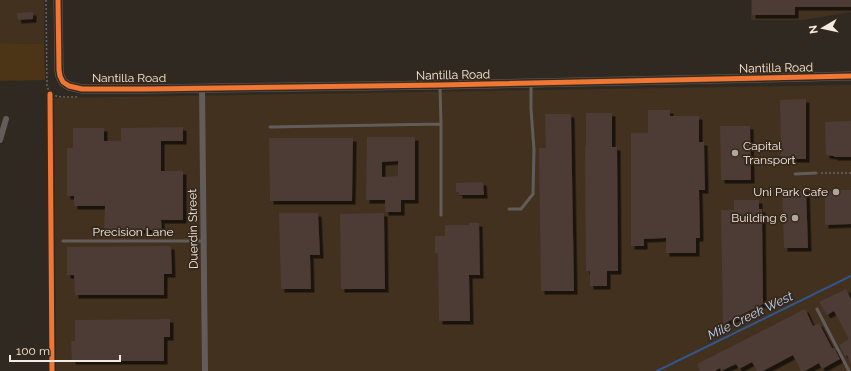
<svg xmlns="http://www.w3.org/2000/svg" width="851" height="371" font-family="Raleway,sans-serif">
<defs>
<filter id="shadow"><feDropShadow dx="3.5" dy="3.5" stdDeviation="0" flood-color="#0009"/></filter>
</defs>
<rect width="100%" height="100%" fill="#302921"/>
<path fill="#41311e" d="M0,0H44V44L0,43Z
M751,0H851V12L803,20H751Z
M851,85V371H56L53,98Z"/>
<path fill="#4c3417" d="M0,43L44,44L45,80L0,81Z"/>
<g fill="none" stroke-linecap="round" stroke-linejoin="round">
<path stroke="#32578e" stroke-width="2" d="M657,371L851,276"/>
</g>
<path fill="#4d3b35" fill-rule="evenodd" filter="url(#shadow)" d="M752,0H851V7H795V15H752Z
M33,12V19L18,20L17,13Z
M806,99V159H781L780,100Z
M648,110H670V116H699V142H704L705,190H699L700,238H696V253H666V238L644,239V246H631V133H648Z
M586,113H612V147H617L618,271H607V286H590V271H586L585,147H586Z
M545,114H571L574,291H541L539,148H546Z
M851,121V157H834V156L826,155L825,122Z
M720,126H750L751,180H721Z
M183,127V141H161V171H183V220H161L162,230H104L105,206H74V196H67V148H73V128H104V141H121V128Z
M367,137H415V200H401V212H385V200H366ZM398,161V176L382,177V162Z
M269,138H353L352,201H270Z
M483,182L484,195H459V192H456V183Z
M806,188L808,248H784L782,189Z
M833,190H851V224L825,225V191H833Z
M734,200H759V209H762L763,304L723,324L721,210H734Z
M279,213H318L320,255H310L311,289H281Z
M384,213L385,289H341L340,214Z
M469,223H479L480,275H469L470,321H439L438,253H435V236H445V225H469Z
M171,246L172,274H164V295H75L74,275H67V247Z
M846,289L851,299V364L847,355L845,356L839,345L849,339L834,311L827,315L819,302Z
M805,309L813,326L819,323L832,348H834L840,359L822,369L819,363L805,371H801L793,355L763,371H757L752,362L739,369L736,364L721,371L720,368L715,371H700L697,364Z
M170,319V337H164V361H72L71,341H75V320Z"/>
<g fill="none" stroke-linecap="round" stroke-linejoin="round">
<path stroke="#686461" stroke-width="1.5" stroke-dasharray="2 2" stroke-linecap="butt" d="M46,0L47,86L50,94C59,98 68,97 77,97
M821,173H851"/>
<path stroke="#625d5b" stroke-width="3" d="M440,87L441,124V215
M270,127L441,124
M795,174L816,173
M509,209H521L533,194L534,150L531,109V84
M63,241H204
M817,309L849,371"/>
<path stroke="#625d5b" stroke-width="6" d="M202,87L205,371
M0,140L6,119"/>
<path stroke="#645f5d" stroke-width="9" d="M58,0L59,70L60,76L63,82L69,86L82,89H146L440,85L851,76"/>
<defs>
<path id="cycleway" d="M58,0L59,70L60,76L63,82L69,86L82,89H146L440,85L851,76
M50,94L52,371"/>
</defs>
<use href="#cycleway" stroke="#36291b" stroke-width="8"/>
<use href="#cycleway" stroke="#f07635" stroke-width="5"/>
</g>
<g fill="#afa79e" stroke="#36291b" stroke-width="1.5">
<circle cx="735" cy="153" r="4"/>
<circle cx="836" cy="192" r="4"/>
<circle cx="795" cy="218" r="4"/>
</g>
<g text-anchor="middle" stroke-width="3.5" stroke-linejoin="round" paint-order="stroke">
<g font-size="12" fill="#f4ebe2" stroke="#36291b">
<text transform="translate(776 68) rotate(-1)" y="4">Nantilla Road</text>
<text transform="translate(453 75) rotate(-1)" y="4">Nantilla Road</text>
<text x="129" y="82">Nantilla Road</text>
<text transform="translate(193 229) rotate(-91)" y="4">Duerdin Street</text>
<text x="133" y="236">Precision Lane</text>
</g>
<g font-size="12" fill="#f4ebe2" stroke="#36291b" text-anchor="end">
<text x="743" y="150" text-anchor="start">Capital<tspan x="743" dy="14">Transport</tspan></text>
<text x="828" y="196">Uni Park Cafe</text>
<text x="787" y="222">Building 6</text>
</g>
<g font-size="13" font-style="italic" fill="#bbd3f7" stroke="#36291b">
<text transform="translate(750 315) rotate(-26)" y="5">Mile Creek West</text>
</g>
</g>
<g transform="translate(823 28) rotate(261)" stroke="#36291b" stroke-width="3" paint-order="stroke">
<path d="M0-3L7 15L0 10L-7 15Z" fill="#f4ebe2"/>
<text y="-6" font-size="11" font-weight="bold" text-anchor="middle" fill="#f4ebe2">N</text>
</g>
<path d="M10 355v6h110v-6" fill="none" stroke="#f4ebe2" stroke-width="2"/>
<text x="16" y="355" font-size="12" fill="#f4ebe2" stroke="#36291b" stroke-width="3" paint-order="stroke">100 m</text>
</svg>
